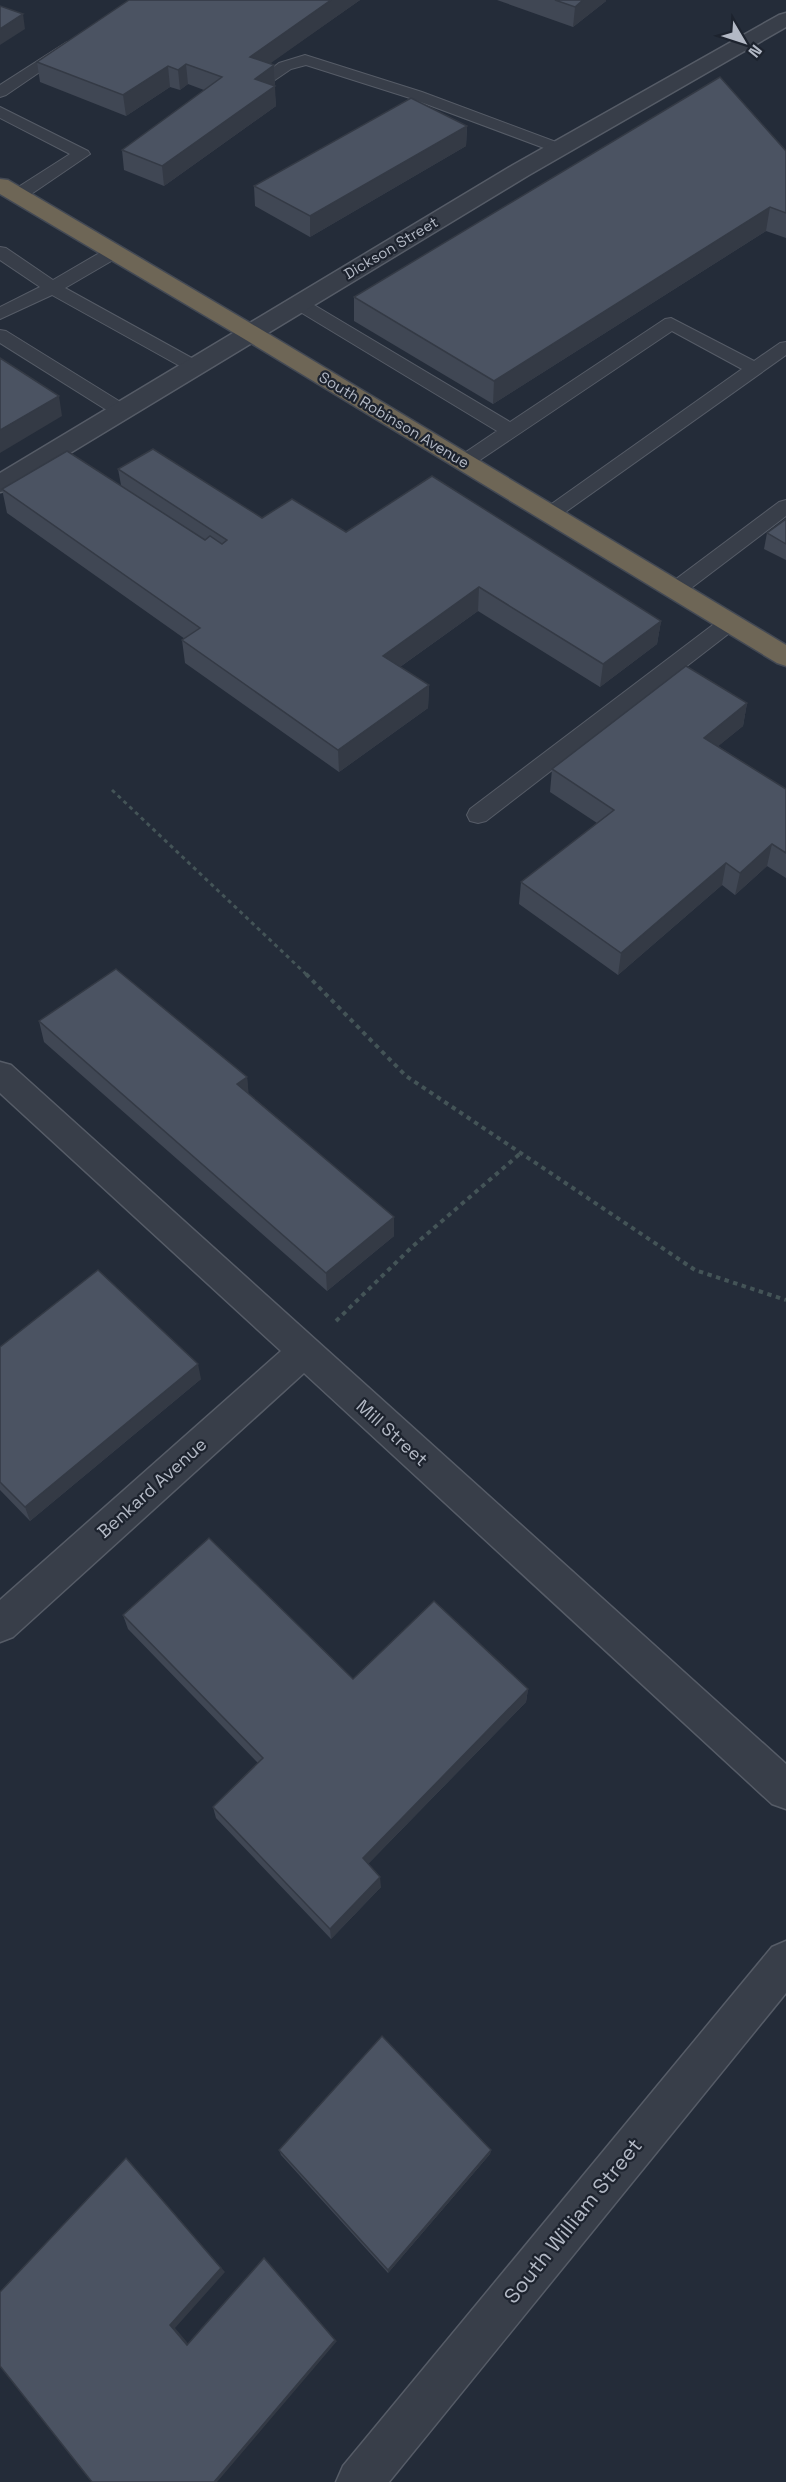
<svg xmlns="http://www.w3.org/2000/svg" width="786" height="2482" font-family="'Space Grotesk',sans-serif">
<rect width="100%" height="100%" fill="#242c39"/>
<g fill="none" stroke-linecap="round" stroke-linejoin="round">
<defs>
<path id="lane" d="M67,42L72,44L75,47L72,50L6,95L0,97V85Z
M305,55L422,92L564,145L566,148L564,151H552L410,98L306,65L291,69L269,84H257L255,81L279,63Z
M0,107L88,151L90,154L24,199H12L10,195L12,191L70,154L0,118Z
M0,247L6,248L53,280L108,248H120L123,252L120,256L65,288L199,362L202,366L199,370H187L52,295L0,319V307L40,287L0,260Z
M298,298L304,299L510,422L665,319L671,318L754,361L780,343L786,342V355L557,518L550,520L543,518L540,514L543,510L742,369L672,331L471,466H457L455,462L457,458L497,431L292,307L289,303L292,299Z
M0,330L6,331L127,406L129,410L127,414H113L0,343Z
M786,500V516L682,595L675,597L668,595L665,590L668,585L779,502Z
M729,616L736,618L739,623L736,628L486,821L478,823L470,821L467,815L470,809L722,618Z"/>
<path id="street" d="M786,13V27L529,175L9,490L0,492V473L513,165L779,15Z
M0,1062L11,1065L786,1764V1809L772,1804L304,1373L13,1637L0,1642V1600L281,1351L0,1093Z
M786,1941V1993L389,2482H336L343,2466L772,1947Z"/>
<path id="highway" d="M0,179L8,180L257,327L786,645V666L777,663L241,337L0,194Z"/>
</defs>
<use href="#lane" stroke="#565c67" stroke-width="2"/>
<use href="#street" stroke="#565c67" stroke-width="3"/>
<use href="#highway" stroke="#434954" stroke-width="3"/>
<path stroke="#445457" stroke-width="3" stroke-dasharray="4 4" stroke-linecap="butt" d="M112,790L308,976"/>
<path stroke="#445457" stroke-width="4" stroke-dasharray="4.5 4.5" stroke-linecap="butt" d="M306,974L406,1076L695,1270L786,1300
M336,1321L413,1246L522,1152"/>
<use href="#lane" fill="#383e49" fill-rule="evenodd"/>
<use href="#street" fill="#383e49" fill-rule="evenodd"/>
<use href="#highway" fill="#6e6656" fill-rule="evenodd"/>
</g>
<path fill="#404754" d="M129,0H360L270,63L274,65L275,85H274L276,106L164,186L124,170L122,150L204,90L188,84L180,90L170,87L126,116L40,82L37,62Z
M497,0H606V1L573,27Z
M467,126L466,146L310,237L255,206L254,186Z
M786,151V238L766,231L493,404L354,321V297Z
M118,469L262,518L346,532L661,621L657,644L600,687L478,611L400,667L429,685L428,708L339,772L185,663L182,640L185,639L7,513L2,489L121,485Z
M786,519V560L764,549L767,533Z
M747,703L743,726L718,746L786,789V878L767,866L735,895L722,885L618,975L519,904L521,882L597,823L550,792L552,769Z
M39,1021L247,1077L248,1093L394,1217V1236L327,1291L44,1042Z
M0,1347L201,1379L30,1521L0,1490Z
M123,1615L353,1679L528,1689L526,1702L368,1864L381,1887L331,1939L216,1818L213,1807L258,1763L128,1629Z
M279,2150H491L490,2154L388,2273L281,2155Z"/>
<path fill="#343a45" d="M331,0H360L251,77L250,57Z
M583,0H606V1L573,27L575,7Z
M23,14L25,29L0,45V29Z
M186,64L188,84L180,90L178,70Z
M274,65L275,85L256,99L255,79Z
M168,66L170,87L126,116L123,95Z
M275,86L276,106L164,186L162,166Z
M467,126L466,146L310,237V216Z
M770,207L766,231L493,404L494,381Z
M59,396L62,416L0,453V430Z
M479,587L478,611L383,679V656Z
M661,621L657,644L600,687L603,664Z
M429,685L428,708L339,772L338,750Z
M747,703L743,726L700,761L704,738Z
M772,844L767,866L735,895L740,873Z
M726,863L722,885L618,975L621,953Z
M247,1077L249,1097L237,1084Z
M394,1217V1236L327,1291L326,1273Z
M198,1364L201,1379L30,1521L25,1507Z
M528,1689L526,1702L363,1869V1858Z
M380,1877L381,1887L331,1939L330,1929Z
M491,2150L490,2154L388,2273V2270Z
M126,2158L225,2272L175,2328L191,2347L187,2345L170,2325Z
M335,2340L337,2341L217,2482H214Z"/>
<path fill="#4b5362" stroke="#343a45" stroke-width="1.5" d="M129,0H331L250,57L274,65L255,79L275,86L162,166L122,150L222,77L186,64L178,70L168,66L123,95L37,62Z
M555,0H583L575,7Z
M0,6L23,14L0,29Z
M720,77L786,151V213L770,207L494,381L354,297Z
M411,98L467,126L310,216L254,186Z
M0,358L59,396L0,430Z
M153,449L262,518L292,499L346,532L432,476L661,621L603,664L479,587L383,656L429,685L338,750L182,640L200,628L2,489L67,451L205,540L210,536L222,544L227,540L118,469Z
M786,519V544L767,533Z
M686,666L747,703L704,738L786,789V853L772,844L740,873L726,863L621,953L521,882L614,810L552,769Z
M116,969L247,1077L237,1084L394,1217L326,1273L39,1021Z
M98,1270L198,1364L25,1507L0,1482V1347Z
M209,1538L353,1679L434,1601L528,1689L363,1858L380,1877L330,1929L213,1807L263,1758L123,1615Z
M382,2036L491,2150L388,2270L279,2150Z
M126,2158L221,2268L170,2325L187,2345L264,2258L335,2340L214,2482H92L0,2366V2292Z"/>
<g text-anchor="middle" stroke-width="4.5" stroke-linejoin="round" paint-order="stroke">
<g font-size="15" fill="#b3b9c5" stroke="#1d232e">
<text transform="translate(391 248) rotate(-31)" y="5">Dickson Street</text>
<text transform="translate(394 420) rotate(31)" y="5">South Robinson Avenue</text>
</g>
<g font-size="18" fill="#b3b9c5" stroke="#1d232e">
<text transform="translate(392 1433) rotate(42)" y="6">Mill Street</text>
<text transform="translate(152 1488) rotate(-42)" y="6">Benkard Avenue</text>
</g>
<g font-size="21" fill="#b3b9c5" stroke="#1d232e">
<text transform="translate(573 2221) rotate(-51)" y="7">South William Street</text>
</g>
</g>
<g transform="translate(744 42) rotate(129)" stroke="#1d232e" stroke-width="4.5" paint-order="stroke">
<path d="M0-4.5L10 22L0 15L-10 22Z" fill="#b3b9c5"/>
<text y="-9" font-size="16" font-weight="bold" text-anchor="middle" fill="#b3b9c5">N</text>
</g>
</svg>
